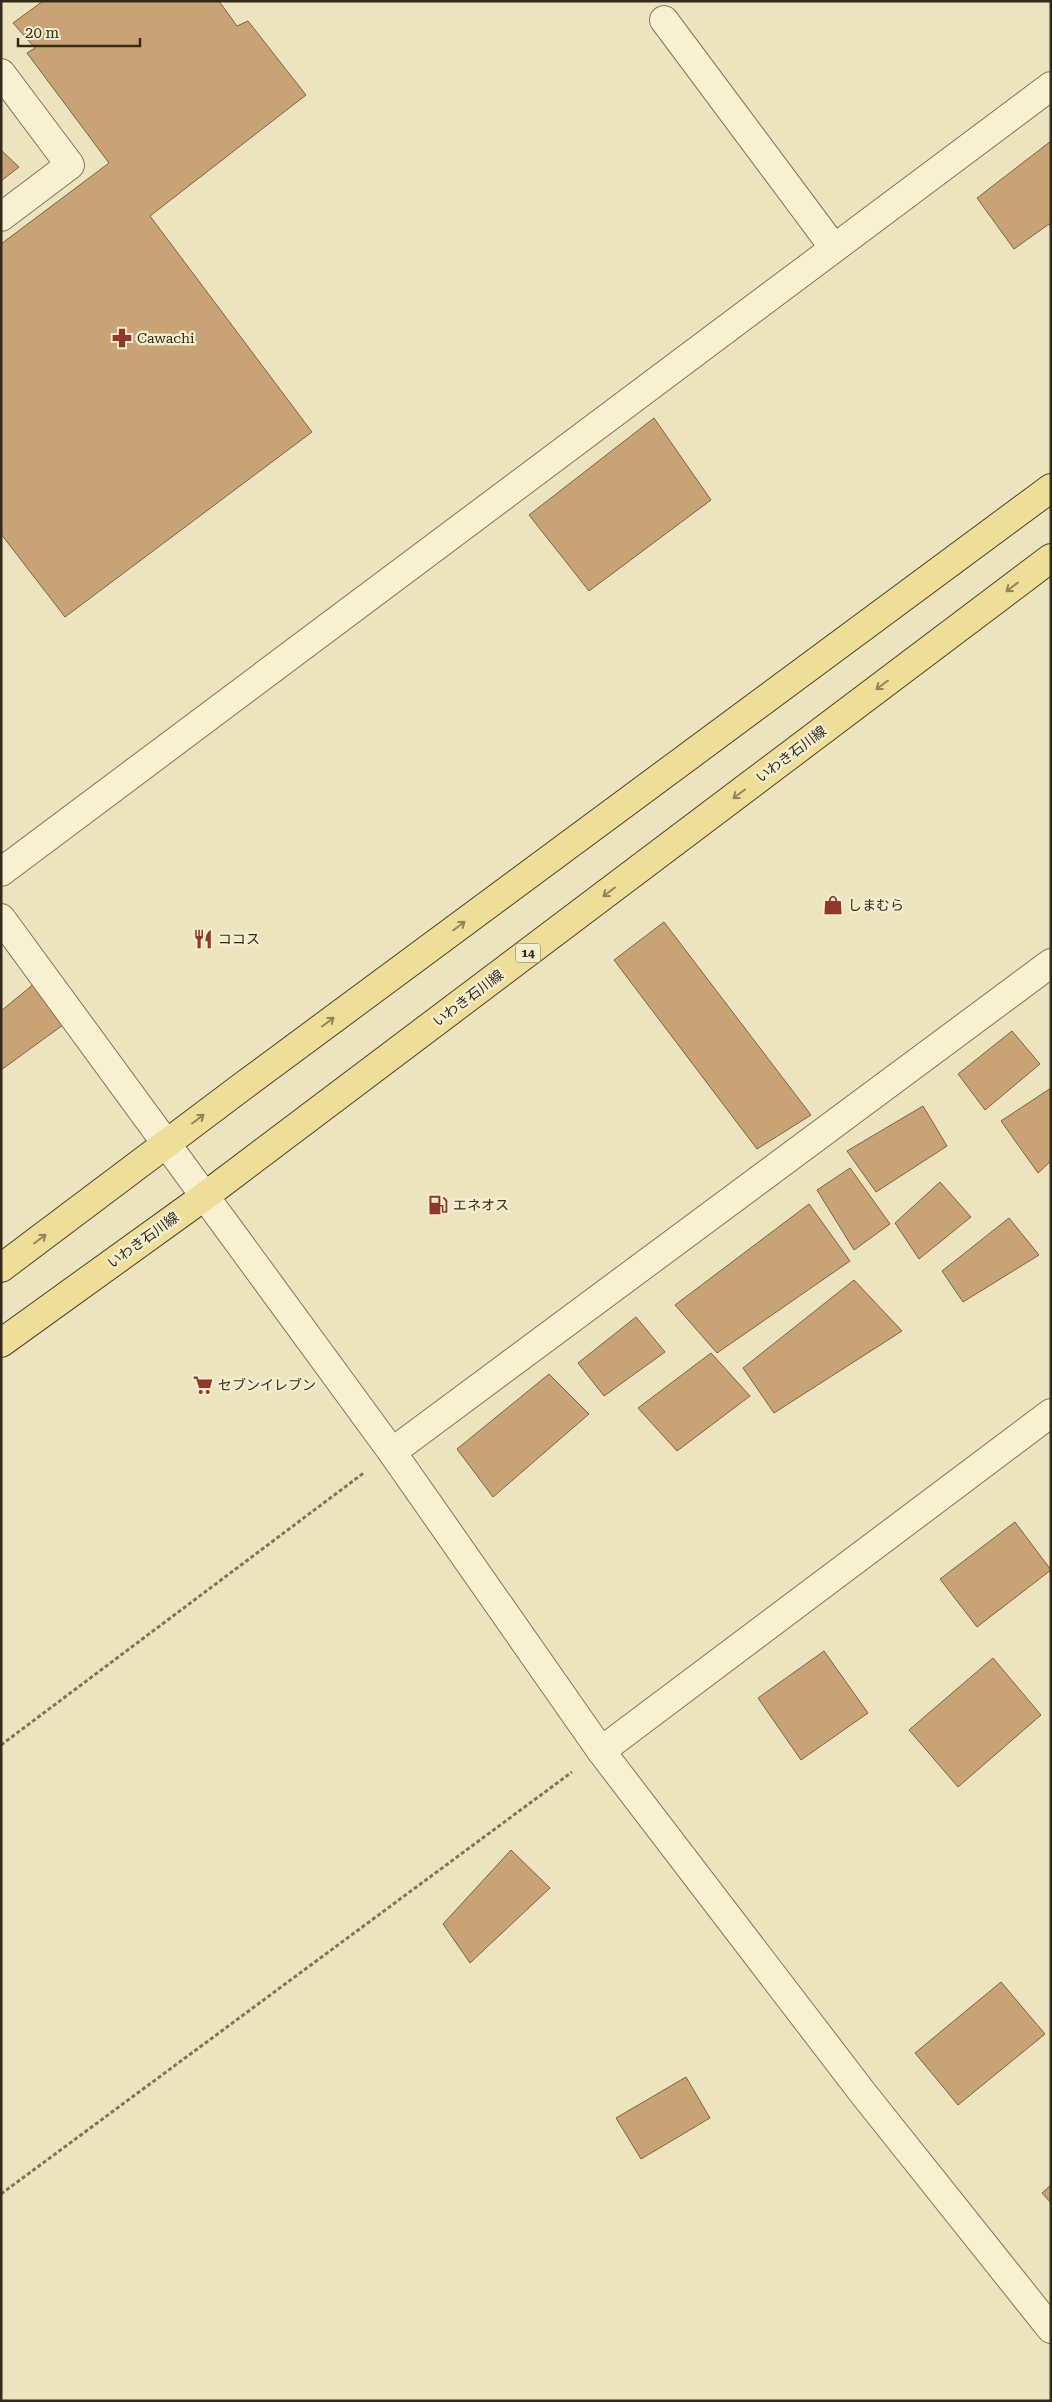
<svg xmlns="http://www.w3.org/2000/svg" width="1052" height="2402" font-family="'Roboto Serif','Noto Sans JP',serif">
<rect width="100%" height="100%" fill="#ebe4bf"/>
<path fill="#c8a376" stroke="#81623f" d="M43,1H219L237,26L248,21L306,95L150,216L312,432L65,617L1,534V244L109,163L27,53L35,48L13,23Z
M1051,141V227L1049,224L1014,249L977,198Z
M1,150L19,167L1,181Z
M654,418L711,500L589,591L529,515Z
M664,922L811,1115L757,1149L614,960Z
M35,983L63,1025L1,1070V1011Z
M1012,1031L1040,1064L985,1110L958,1074Z
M1051,1088V1161L1038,1173L1001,1121Z
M923,1106L947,1146L876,1192L847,1151Z
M850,1168L890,1224L854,1250L817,1190Z
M940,1182L971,1217L919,1259L895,1223Z
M809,1204L850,1261L717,1353L675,1305Z
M1009,1218L1039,1255L963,1302L942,1271Z
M854,1280L902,1331L774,1413L743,1368Z
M636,1317L665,1352L604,1396L578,1363Z
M711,1353L750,1396L677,1451L638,1408Z
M549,1374L589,1414L493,1497L457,1449Z
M1015,1522L1051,1570L977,1627L940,1579Z
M824,1651L868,1713L801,1760L758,1698Z
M993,1658L1041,1715L958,1787L909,1730Z
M511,1850L550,1888L470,1963L443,1924Z
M1001,1982L1045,2034L958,2105L915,2053Z
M686,2077L710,2118L641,2159L616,2118Z
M1051,2185V2203L1042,2193Z"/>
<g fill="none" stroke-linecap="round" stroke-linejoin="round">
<defs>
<path id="minor" d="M664,20L834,248
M1,73L70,165L1,217
M1,872L1051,86
M392,1452L1051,963
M601,1751L1051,1413"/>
<path id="tertiary" d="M1,918L392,1452L601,1751L862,2092L1051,2329"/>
<path id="primary" d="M1,1268L243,1086L1051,488
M1,1343L205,1196L1051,558"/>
</defs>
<use href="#minor" stroke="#837458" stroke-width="30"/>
<use href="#tertiary" stroke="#837458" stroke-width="30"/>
<use href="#primary" stroke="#50422d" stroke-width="30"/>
<path stroke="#837458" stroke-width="3" stroke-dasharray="4 2.5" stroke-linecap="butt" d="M1,1745L365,1472
M1,2194L572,1772"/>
<use href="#minor" stroke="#f7f0d1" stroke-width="28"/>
<use href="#tertiary" stroke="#f7f0d1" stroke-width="28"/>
<use href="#primary" stroke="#eede97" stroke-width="28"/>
</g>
<defs><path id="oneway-shaft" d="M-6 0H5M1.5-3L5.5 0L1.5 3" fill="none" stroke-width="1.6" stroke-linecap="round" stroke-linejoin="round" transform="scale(1.25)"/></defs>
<g stroke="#90845a">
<use href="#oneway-shaft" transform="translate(1012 587) rotate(143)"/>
<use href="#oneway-shaft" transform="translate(882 685) rotate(143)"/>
<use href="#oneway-shaft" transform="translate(739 794) rotate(143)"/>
<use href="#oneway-shaft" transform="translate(609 892) rotate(143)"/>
<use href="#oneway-shaft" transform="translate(459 926) rotate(-37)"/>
<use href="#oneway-shaft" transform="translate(328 1022) rotate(-37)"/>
<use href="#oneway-shaft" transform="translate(198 1119) rotate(-37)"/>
<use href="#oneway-shaft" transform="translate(40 1239) rotate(-37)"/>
</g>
<defs>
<symbol id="pharmacy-bare" viewBox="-9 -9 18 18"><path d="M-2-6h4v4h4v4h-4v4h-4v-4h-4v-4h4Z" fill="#8f372b" stroke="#f3edce" stroke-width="2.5" paint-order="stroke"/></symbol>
<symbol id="shop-bare" viewBox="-9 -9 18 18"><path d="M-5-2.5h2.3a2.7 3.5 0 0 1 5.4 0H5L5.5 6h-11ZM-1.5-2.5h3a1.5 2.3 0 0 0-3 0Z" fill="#8f372b" stroke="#f3edce" stroke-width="2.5" paint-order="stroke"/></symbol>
<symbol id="restaurant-bare" viewBox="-9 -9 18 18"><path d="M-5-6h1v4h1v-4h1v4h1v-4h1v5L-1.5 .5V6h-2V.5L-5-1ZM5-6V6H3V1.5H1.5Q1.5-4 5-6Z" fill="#8f372b" stroke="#f3edce" stroke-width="2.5" paint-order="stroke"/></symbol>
<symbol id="fuel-bare" viewBox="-9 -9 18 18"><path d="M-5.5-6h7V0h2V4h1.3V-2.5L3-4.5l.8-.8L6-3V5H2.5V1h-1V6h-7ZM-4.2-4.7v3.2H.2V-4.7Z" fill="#8f372b" stroke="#f3edce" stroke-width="2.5" paint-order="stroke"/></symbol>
<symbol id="supermarket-bare" viewBox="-9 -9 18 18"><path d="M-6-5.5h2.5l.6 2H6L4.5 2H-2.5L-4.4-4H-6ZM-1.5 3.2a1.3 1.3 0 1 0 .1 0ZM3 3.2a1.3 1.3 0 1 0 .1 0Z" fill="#8f372b" stroke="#f3edce" stroke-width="2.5" paint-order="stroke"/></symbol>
</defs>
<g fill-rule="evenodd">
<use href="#pharmacy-bare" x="108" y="324" width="28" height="28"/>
<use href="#shop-bare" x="819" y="891" width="28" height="28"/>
<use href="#restaurant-bare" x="189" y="925" width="28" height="28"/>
<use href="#fuel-bare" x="424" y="1191" width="28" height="28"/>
<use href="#supermarket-bare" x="189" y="1371" width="28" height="28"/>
</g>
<g text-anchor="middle" stroke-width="5" stroke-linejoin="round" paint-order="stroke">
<rect fill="#f3edce" stroke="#6d6451" stroke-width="1" x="515.5" y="943.5" width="25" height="19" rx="4"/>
<g font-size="12" font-weight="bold" fill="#332a1c">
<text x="528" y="957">14</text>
</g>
<g font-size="14" fill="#332a1c" stroke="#f3edce" text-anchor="start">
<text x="137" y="343">Cawachi</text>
<text x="848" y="910">しまむら</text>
<text x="218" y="944">ココス</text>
<text x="453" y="1210">エネオス</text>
<text x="218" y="1390">セブンイレブン</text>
</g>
<g font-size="14" fill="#332a1c" stroke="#f3edce">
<text transform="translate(791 754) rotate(-37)" y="5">いわき石川線</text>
<text transform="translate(468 998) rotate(-37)" y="5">いわき石川線</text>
<text transform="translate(143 1240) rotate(-36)" y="5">いわき石川線</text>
</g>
</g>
<rect width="1052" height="2402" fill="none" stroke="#332a1c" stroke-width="5"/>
<path d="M18 38v8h122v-8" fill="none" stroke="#332a1c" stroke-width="2.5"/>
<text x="25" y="38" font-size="15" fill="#332a1c" stroke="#f3edce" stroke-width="4" paint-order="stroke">20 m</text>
</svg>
